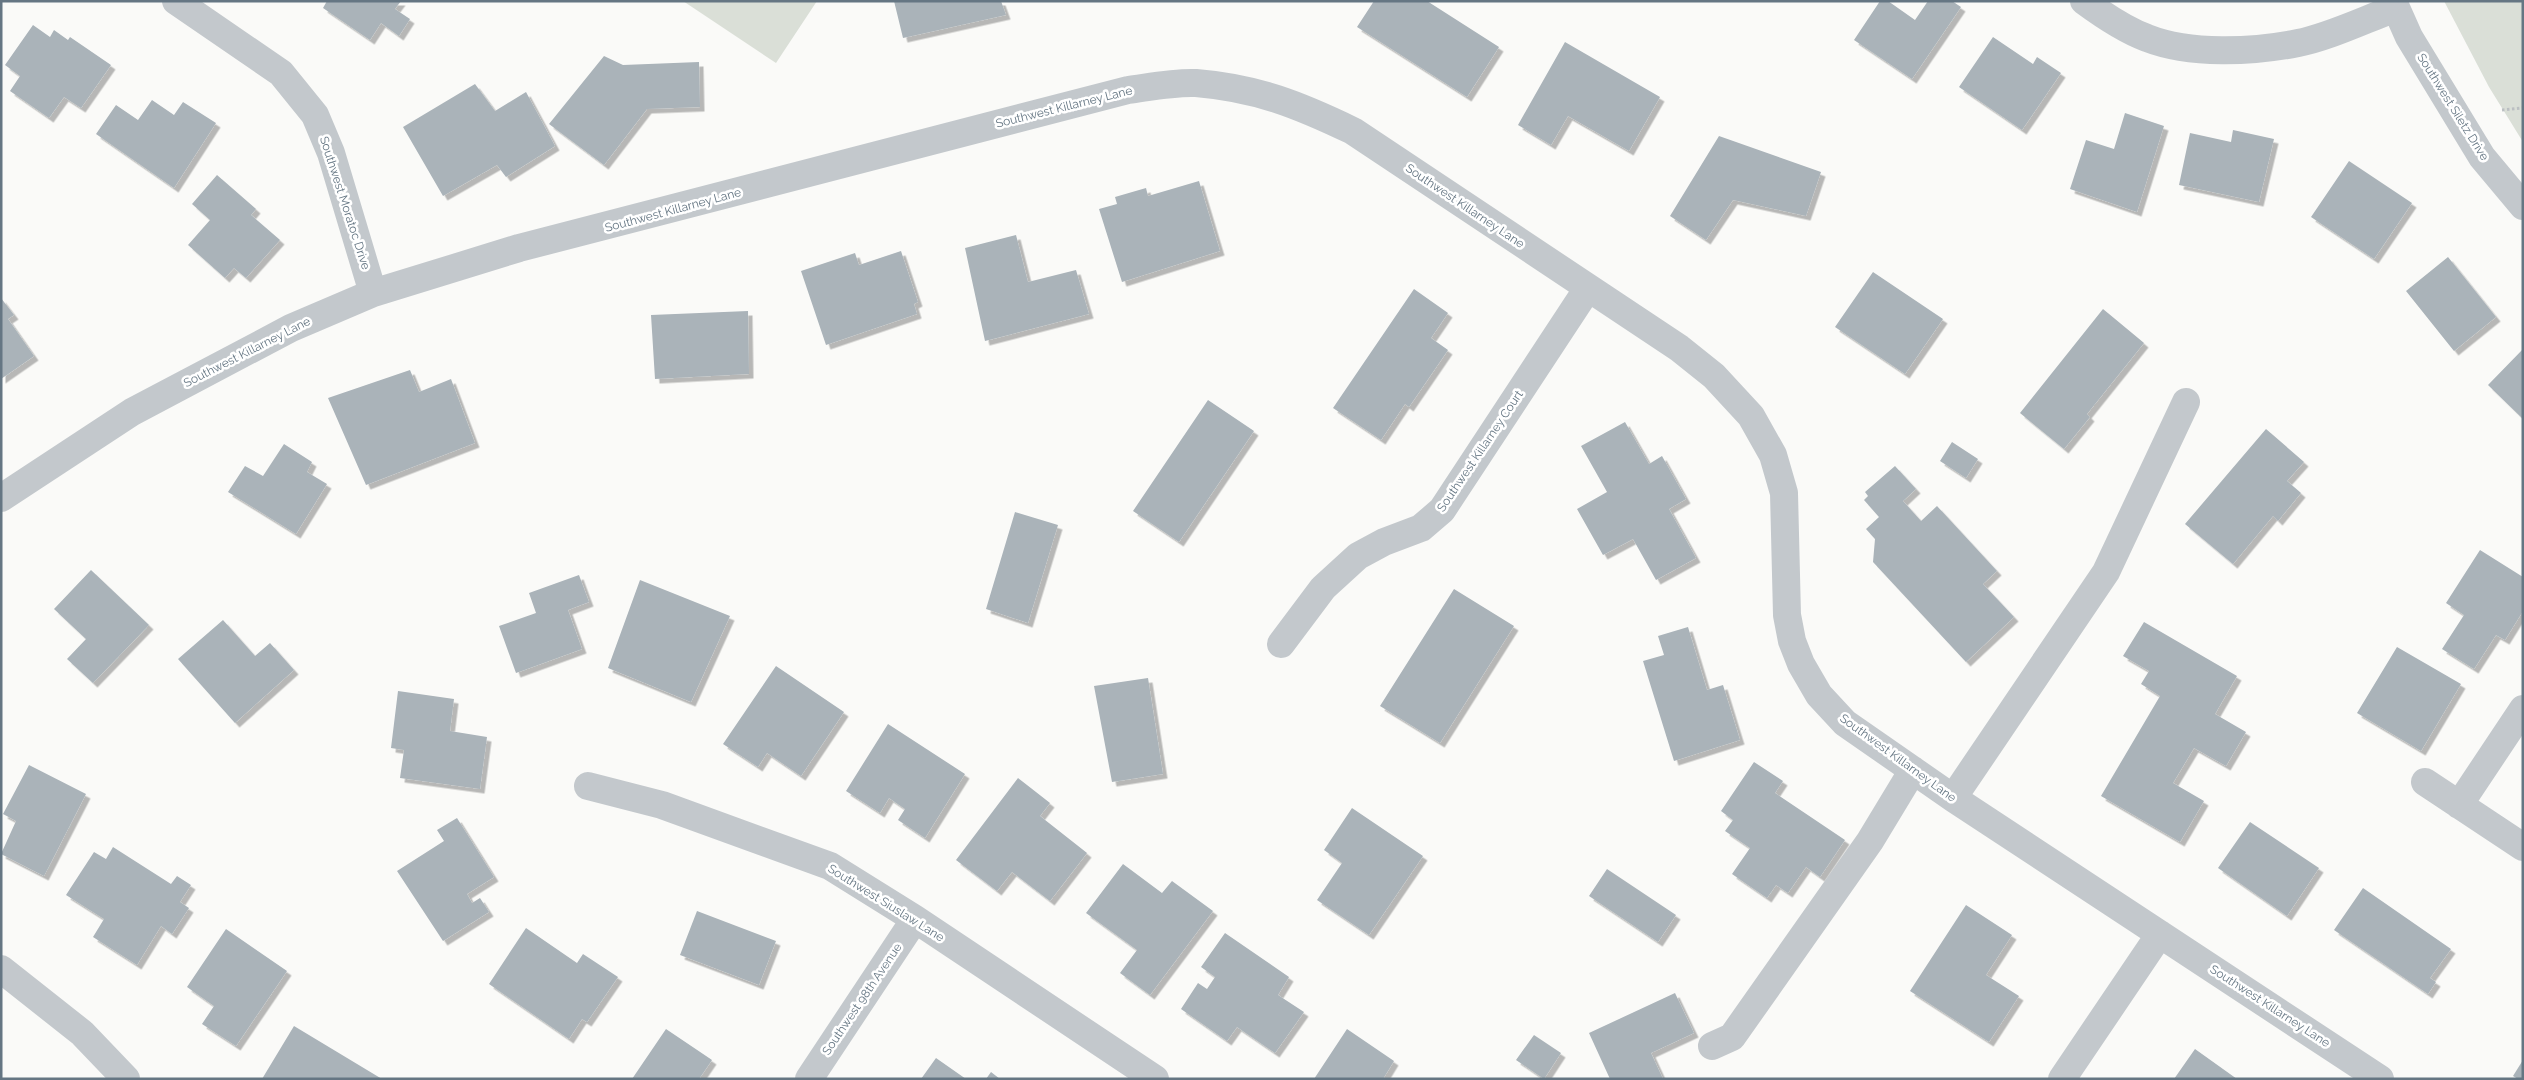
<svg xmlns="http://www.w3.org/2000/svg" width="2524" height="1080" font-family="Raleway,sans-serif">
<defs>
<filter id="shadow"><feDropShadow dx="4.5" dy="4.5" stdDeviation="0" flood-color="#0004"/></filter>
</defs>
<rect width="100%" height="100%" fill="#fafaf8"/>
<path fill="#dadfd7" d="M683,1H817L776,63Z
M2444,1H2523V142L2489,87Z"/>
<path fill="#aab3b9" filter="url(#shadow)" d="M327,1H401L395,9L410,19L399,36L381,23L370,40L323,8Z
M894,1H1001L1006,15L903,38Z
M1374,1H1427L1499,47L1467,97L1357,27Z
M1880,1H1888L1915,20L1928,1H1952L1961,7L1912,79L1854,40Z
M33,25L50,37L54,30L68,40L70,37L111,65L81,108L64,97L49,118L10,91L20,76L5,65Z
M1993,37L2033,64L2037,57L2061,73L2022,130L1959,87Z
M1565,42L1660,97L1629,151L1568,116L1551,145L1518,125Z
M604,56L623,65L699,62L700,107L647,109L604,165L549,124Z
M475,84L495,111L526,92L555,146L506,177L497,165L443,196L403,127Z
M152,100L174,115L183,102L216,123L174,188L96,134L116,105L138,120Z
M2125,113L2164,126L2137,212L2070,189L2086,140L2114,149Z
M2233,130L2274,139L2259,202L2179,185L2190,133L2231,142Z
M1719,136L1821,172L1806,216L1733,200L1706,240L1670,216Z
M2349,161L2412,203L2374,259L2311,217Z
M217,175L256,209L251,215L280,240L246,278L234,268L225,278L188,245L210,220L192,204Z
M1199,181L1220,251L1122,282L1099,209L1117,204L1115,197L1146,188L1148,196Z
M1016,235L1028,282L1076,270L1089,314L985,341L965,248Z
M901,251L918,302L914,304L917,314L826,345L801,271L855,253L859,265Z
M2448,257L2496,317L2454,351L2406,291Z
M1873,272L1943,319L1905,374L1835,327Z
M1414,289L1448,313L1431,338L1448,350L1409,407L1405,404L1381,440L1333,408Z
M1,298L14,315L8,319L34,356L1,379Z
M2103,309L2144,343L2087,414L2090,417L2064,449L2020,413Z
M748,311L749,374L655,379L651,315Z
M2523,349V419L2488,385Z
M410,370L419,392L451,379L475,443L366,485L328,398Z
M1208,400L1254,431L1179,542L1133,511Z
M1625,422L1649,464L1662,456L1686,499L1669,509L1696,558L1656,580L1633,539L1603,555L1577,509L1607,492L1581,446Z
M2266,429L2304,462L2287,481L2301,493L2278,521L2273,516L2233,564L2185,524Z
M1952,442L1978,459L1966,478L1940,461Z
M284,444L312,462L307,472L327,484L296,534L228,492L245,466L263,476Z
M1895,466L1916,489L1903,501L1921,521L1937,506L1997,571L1983,584L2014,617L1966,662L1873,562L1875,539L1866,529L1879,517L1864,500L1868,496L1865,492Z
M1015,512L1058,525L1028,623L986,609Z
M2480,550L2523,577V611L2505,640L2496,635L2474,669L2442,649L2464,615L2446,603Z
M91,570L149,625L93,683L67,659L86,639L54,609Z
M579,575L589,602L568,610L582,649L516,673L499,626L536,613L529,593Z
M640,580L730,616L691,702L608,668Z
M1454,589L1514,626L1440,743L1380,706Z
M223,620L255,656L270,643L294,670L235,723L178,659Z
M2144,622L2237,676L2215,714L2246,732L2226,766L2194,748L2173,783L2204,801L2180,842L2101,796L2160,696L2141,684L2149,671L2123,656Z
M1688,627L1707,690L1723,685L1740,740L1674,761L1643,661L1664,655L1658,636Z
M2397,647L2461,684L2421,751L2357,713Z
M776,666L844,712L801,776L767,753L758,767L723,744Z
M1148,678L1163,774L1112,782L1094,686Z
M398,691L454,699L450,731L487,737L480,789L400,778L404,750L391,748Z
M888,724L965,774L925,838L898,820L905,809L889,798L880,813L846,791Z
M1754,762L1783,781L1775,793L1845,840L1820,877L1806,867L1788,893L1776,885L1767,898L1732,874L1750,848L1725,831L1733,820L1721,811Z
M29,765L86,794L44,876L1,854L16,821L3,814Z
M1018,778L1050,803L1040,816L1087,853L1050,901L1012,872L997,891L956,860Z
M1352,808L1423,856L1369,935L1317,900L1342,863L1324,850Z
M457,818L494,877L467,894L472,903L480,898L489,912L443,941L397,871L444,841L437,830Z
M2250,822L2319,868L2287,916L2218,868Z
M113,847L171,884L177,876L191,885L180,902L189,908L172,934L161,926L137,965L93,937L104,919L66,895L94,852L106,859Z
M1123,864L1162,893L1172,881L1213,911L1150,995L1120,973L1137,950L1086,913Z
M1607,869L1676,915L1658,942L1589,896Z
M2363,888L2451,949L2430,978L2436,982L2428,994L2334,930Z
M1966,905L2012,935L1986,975L2019,996L1989,1042L1910,991Z
M697,911L776,941L759,985L680,955Z
M526,928L577,963L583,954L618,977L587,1022L582,1019L569,1039L489,984Z
M226,929L287,971L236,1046L202,1024L214,1006L187,987Z
M1225,933L1289,977L1278,995L1304,1012L1275,1053L1237,1027L1227,1041L1181,1009L1198,983L1207,989L1215,977L1201,967Z
M1675,993L1694,1033L1651,1053L1663,1079H1610L1589,1033Z
M294,1026L382,1079H262Z
M666,1029L712,1060L699,1079H632Z
M1347,1029L1394,1061L1383,1079H1314Z
M1534,1035L1561,1053L1544,1079L1516,1060Z
M2195,1049L2237,1079H2174Z
M936,1058L966,1079H921Z
M2523,1060V1079H2518L2513,1076Z
M991,1072L1000,1079H986Z"/>
<g fill="none" stroke-linecap="round" stroke-linejoin="round">
<path stroke="#bbbfc2" stroke-width="3" stroke-dasharray="2.5 2.5" stroke-linecap="butt" d="M2502,110L2523,108"/>
<path stroke="#c3c8cc" stroke-width="28" d="M176,1L281,73L315,115L331,153L373,293
M2084,1C2103,15 2125,30 2147,38C2190,55 2253,52 2298,43C2329,37 2366,19 2396,8
M2393,1L2409,37L2482,157L2523,206
M1,498L132,412L291,328L373,293L519,248L1128,90C1150,87 1174,82 1196,83C1257,88 1299,105 1353,131L1679,348L1714,376L1751,416L1773,455L1784,493L1787,615L1792,641L1801,664L1819,695L1845,723L1953,798L2380,1079
M1281,644L1323,588L1358,556L1384,542L1421,528L1442,510L1588,288
M2425,782L2523,847
M588,786L662,805L830,866L915,919L1155,1079
M1953,798L2106,572L2186,402
M2459,805L2523,709
M1,969L82,1033L126,1079
M1712,1046L1732,1037L1870,841L1913,770
M809,1079L915,919
M2062,1079L2160,934"/>
</g>
<g text-anchor="middle" stroke-width="5" stroke-linejoin="round" paint-order="stroke">
<g font-size="12" fill="#657683" stroke="#fff">
<text transform="translate(1064 107) rotate(-14)" y="4">Southwest Killarney Lane</text>
<text transform="translate(2453 107) rotate(58)" y="4">Southwest Siletz Drive</text>
<text transform="translate(345 203) rotate(72)" y="4">Southwest Moratoc Drive</text>
<text transform="translate(1465 206) rotate(34)" y="4">Southwest Killarney Lane</text>
<text transform="translate(673 210) rotate(-15)" y="4">Southwest Killarney Lane</text>
<text transform="translate(247 352) rotate(-27)" y="4">Southwest Killarney Lane</text>
<text transform="translate(1480 451) rotate(-56)" y="4">Southwest Killarney Court</text>
<text transform="translate(1898 758) rotate(36)" y="4">Southwest Killarney Lane</text>
<text transform="translate(886 903) rotate(32)" y="4">Southwest Siuslaw Lane</text>
<text transform="translate(862 999) rotate(-56)" y="4">Southwest 98th Avenue</text>
<text transform="translate(2270 1006) rotate(33)" y="4">Southwest Killarney Lane</text>
</g>
</g>
<rect width="2524" height="1080" fill="none" stroke="#657683" stroke-width="5"/>
</svg>
